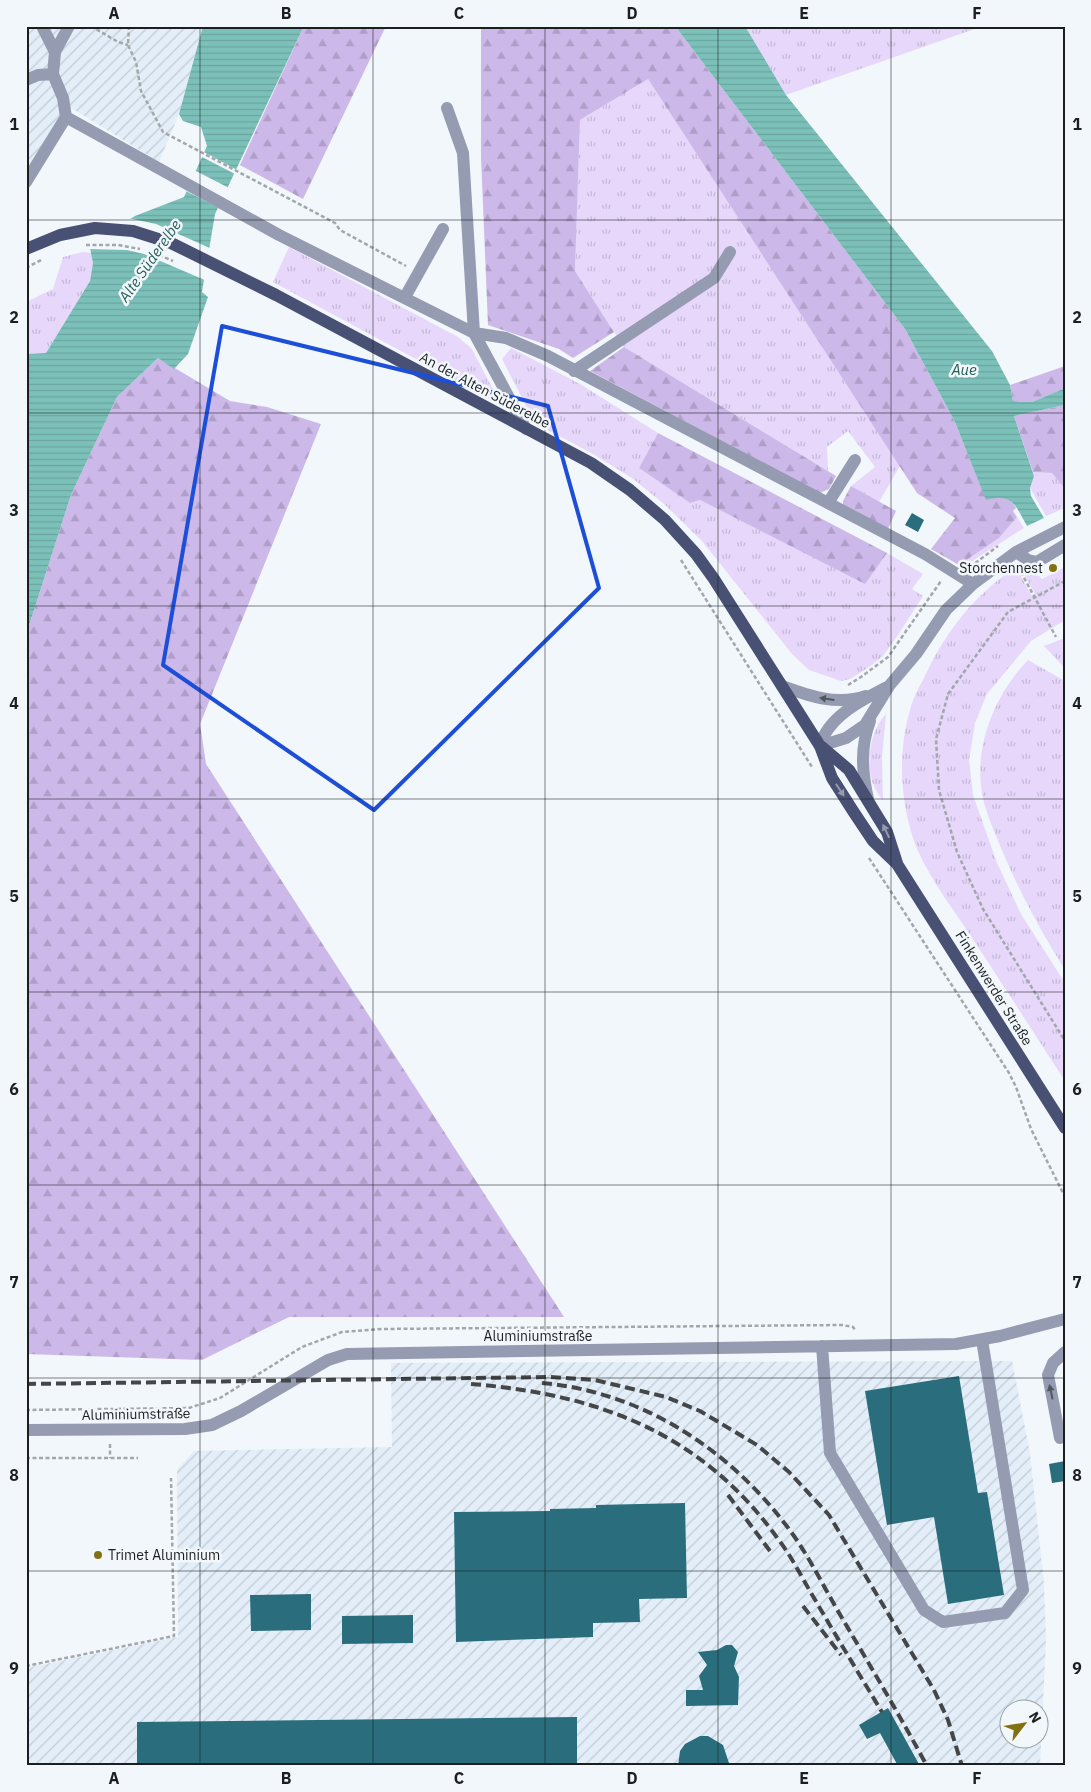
<svg xmlns="http://www.w3.org/2000/svg" width="1091" height="1792" font-family="'IBM Plex Sans',sans-serif">
<defs>
<pattern id="industrial-furrows" width="10" height="10" patternUnits="userSpaceOnUse" patternTransform="scale(1.25)"><rect width="10" height="10" fill="#e3eef9"/><path d="M-1 1l2-2M0 10L10 0M9 11l2-2" fill="none" stroke="#c2ccd5"/></pattern>
<pattern id="grass-tufts" width="24" height="20" patternUnits="userSpaceOnUse" patternTransform="scale(1.25)"><rect width="24" height="20" fill="#e6d7fb"/><path d="M3 7l-1-3M5 7V3M7 7l1-3M15 17l-1-3M17 17v-4M19 17l1-3" fill="none" stroke="#c5b8d7"/></pattern>
<pattern id="forest-firs" width="22" height="20" patternUnits="userSpaceOnUse" patternTransform="scale(1.25)"><rect width="22" height="20" fill="#ccb8e9"/><path d="M5 1l3.5 6h-7zM16 11l3.5 6h-7z" fill="#af9ec7"/></pattern>
<pattern id="water-rules" width="6" height="5" patternUnits="userSpaceOnUse" patternTransform="scale(1.25)"><rect width="6" height="5" fill="#7cc1b9"/><path d="M0 2.5h6" fill="none" stroke="#6ba59f"/></pattern>
</defs>
<rect width="100%" height="100%" fill="#f2f7fc"/>
<path fill="url(#industrial-furrows)" fill-rule="evenodd" d="M26,26H203L179,114L159,162L68,106L26,177Z
M1012,1361L1030,1453L1044,1584L1046,1640L1040,1766H26V1668L178,1637L177,1470L194,1451L392,1447L391,1363ZM1008,1710H1038V1740H1008Z"/>
<path fill="url(#grass-tufts)" d="M745,26H983L786,95Z
M648,79L900,466L879,502L851,486L875,467L848,431L827,447L828,471L624,347L575,271L580,120Z
M289,247L458,337L472,349L501,405L273,282Z
M83,252L92,253L93,263L90,281L46,353L26,354V302L53,289L63,257Z
M511,348L580,384L658,433L639,468L690,503L700,500L865,583L887,553L923,574L912,589L923,596L896,638L882,657L869,667L850,679L841,681L809,670L792,654L702,541L664,504L632,478L593,454L535,423L502,359Z
M1033,472L1052,473L1065,489V508L1046,516L1030,488L1034,476Z
M1017,517L1024,528L966,565H959L999,538Z
M1065,567V620L1031,641L987,694L975,723L969,760L973,795L997,863L1021,914L1065,983V1081C1035,1035 1006,989 976,944C957,914 933,884 918,851C900,808 897,754 910,710C913,697 921,684 927,672C946,631 976,594 1013,569H1017L1032,596L1035,594L1024,574L1027,572L1039,576L1042,579Z
M1065,638V665L1063,666L1044,646Z
M1028,660L1065,681V970C1040,930 1019,891 1001,848C993,828 983,807 981,786C976,740 997,692 1028,660Z
M886,714L882,757L883,801C879,795 874,788 872,781C866,760 871,729 886,714Z"/>
<path fill="url(#forest-firs)" d="M304,26H386L303,199L240,165Z
M481,26H675L905,329L955,422L986,499C999,497 1009,495 1016,508L1013,511L1017,517L999,538L959,565L931,549L955,518L917,493L648,79L580,120L575,271L614,332L573,358L559,349L488,325L481,157Z
M624,347L836,476L829,489L820,493L590,371Z
M158,358L230,401L267,407L321,424L200,724L206,764L564,1317H289L202,1360L26,1354V635L71,495L117,397Z
M1065,366V388L1032,402L1013,401L1010,385Z
M1065,405V489L1052,473L1033,472L1014,416Z
M658,433L887,553L865,584L700,500L690,503L639,468Z
M851,486L896,511L888,529L843,506V501Z"/>
<path fill="url(#water-rules)" d="M203,26H304L215,214L202,292L208,297L188,354L174,369L158,358L117,397L71,495L26,635V354L46,353L90,281L93,263L89,243L135,216L184,197L207,146L201,127L183,121L179,114Z
M675,26H745L786,95L992,351L1010,385L1013,401L1032,402L1065,388V405L1014,416L1034,476L1030,488L1031,496L1044,518L1027,526C1015,505 1013,493 986,500L955,422L905,329Z"/>
<path fill="#f2f7fc" d="M202,151L239,171L237,175L200,156Z
M194,170L231,189L221,209L184,190Z
M128,218L156,224L212,249L207,281L144,254L127,250L88,249L87,241Z"/>
<path fill="#2a6d7c" d="M912,513L924,520L918,532L905,525Z
M959,1376L978,1493L987,1492L1004,1595L948,1604L934,1517L887,1525L865,1391Z
M1065,1461V1481L1052,1483L1049,1464Z
M685,1503L687,1598L639,1599L640,1622L593,1623V1637L456,1642L454,1512L550,1511V1509L596,1508V1505Z
M311,1594V1630L251,1631L250,1595Z
M413,1615V1643L342,1644V1616Z
M726,1645H732L738,1652L734,1666L739,1677L738,1705L686,1706V1690H703L699,1676L707,1665L698,1652L717,1650Z
M888,1708L920,1766H898L880,1733L867,1739L859,1725Z
M577,1717V1766H137V1722Z
M700,1736H708L723,1745L730,1766H678L680,1751L685,1744Z"/>
<g fill="none" stroke-linecap="round" stroke-linejoin="round">
<path stroke="#a3a7aa" stroke-width="2.5" stroke-dasharray="4 2.5" stroke-linecap="butt" d="M91,26L118,42L128,45
M129,26L128,45L136,62L141,91L163,132L335,223L340,230L406,266
M86,245H118L140,249
M159,255L173,261
M26,268L43,259
M681,560L812,767
M970,567L998,546
M1023,572L1022,574L1056,637
M1065,581L1008,612L948,694L936,739L939,790L957,852L983,909L1065,1041
M848,685L861,677L888,657L941,581
M869,858L1009,1073L1016,1087L1031,1129L1065,1197
M26,1410L189,1408L220,1398L302,1347L342,1332L382,1329L842,1325L853,1327L856,1331
M110,1444V1458
M26,1458H138
M26,1666L174,1636L171,1478"/>
<path stroke="#959bb0" stroke-width="12" d="M55,52L69,26
M26,80L38,75L53,74
M447,108L463,153L474,333L526,429
M66,117L279,235L474,333L506,338L548,356L925,554L973,584
M26,182L66,117L63,98L53,74L55,52L42,26
M405,297L443,229
M574,371L714,278L730,252
M828,503L855,460
M1016,552L1028,560L1037,562L1065,545
M782,686C809,696 837,706 866,696
M889,686C864,699 828,716 820,746L846,738L865,725L889,686L916,654L946,610L973,584L1016,552L1065,527
M868,799C862,772 860,748 870,721
M822,1346L830,1453L924,1610L943,1622L1005,1613L1023,1590L982,1340
M26,1430L185,1429L212,1425L241,1411L328,1360L347,1354L956,1344L1000,1336L1065,1319
M1060,1438L1048,1375L1053,1363L1065,1352"/>
<path stroke="#485074" stroke-width="12" d="M26,249L60,235L95,228L133,231L171,243L276,295L591,463L630,490L665,520L696,554L714,579L820,746L832,778L853,811L873,841L897,864L1065,1128
M822,747L849,770L887,832L897,863"/>
<path stroke="#444648" stroke-width="4" stroke-dasharray="10 5" stroke-linecap="butt" d="M542,1383C645,1392 735,1453 794,1536C812,1562 826,1591 842,1618C871,1667 900,1716 927,1766
M26,1384L550,1377L595,1380L666,1397L700,1411L757,1445L789,1472L829,1515L934,1690L948,1720L962,1766
M471,1384C598,1394 702,1433 778,1539C792,1557 802,1578 814,1598C836,1636 859,1674 882,1712
M728,1495L773,1555
M803,1606L841,1655"/>
</g>
<defs><path id="oneway-solid" d="M-6-.8H1V-3.2L6.5 0L1 3.2V.8H-6Z" transform="scale(1.25)"/></defs>
<g fill="#525660">
<use href="#oneway-solid" transform="translate(827 699) rotate(-172)"/>
<use href="#oneway-solid" transform="translate(1051 1392) rotate(-102)"/>
</g>
<g fill="#949bb1">
<use href="#oneway-solid" transform="translate(840 790) rotate(57)"/>
<use href="#oneway-solid" transform="translate(886 831) rotate(-115)"/>
</g>
<path fill="none" stroke="#1d4ed8" stroke-width="4" stroke-linejoin="round" d="M222,326L548,406L599,588L374,810L163,665Z"/>
<path fill="none" stroke="#1c1e1f" stroke-width="1" stroke-opacity="0.55" d="M200,26V1766M373,26V1766M545,26V1766M718,26V1766M891,26V1766M26,220H1065M26,413H1065M26,606H1065M26,799H1065M26,992H1065M26,1185H1065M26,1378H1065M26,1571H1065"/>
<g fill="#837111" stroke="#f2f7fc" stroke-width="2">
<circle cx="1053" cy="568" r="5"/>
<circle cx="98" cy="1555" r="5"/>
</g>
<g text-anchor="middle" stroke-width="5" stroke-linejoin="round" paint-order="stroke">
<g font-size="14" fill="#1c1e1f" stroke="#f2f7fc">
<text transform="translate(485 390) rotate(28)" y="5">An der Alten Süderelbe</text>
<text transform="translate(994 988) rotate(58)" y="5">Finkenwerder Straße</text>
<text x="538" y="1341">Aluminiumstraße</text>
<text transform="translate(136 1414) rotate(-1)" y="5">Aluminiumstraße</text>
</g>
<g font-size="14" fill="#1c1e1f" stroke="#f2f7fc" text-anchor="end">
<text x="1043" y="573">Storchennest</text>
<text x="108" y="1560" text-anchor="start">Trimet Aluminium</text>
</g>
<g font-size="15" font-style="italic" fill="#265f59" stroke="#f2f7fc">
<text transform="translate(150 261) rotate(-55)" y="5">Alte Süderelbe</text>
<text x="964" y="375">Aue</text>
</g>
</g>
<rect width="1091" height="1792" fill="none" stroke="#f2f7fc" stroke-width="55"/>
<g transform="translate(1024 1724) rotate(59)"><circle r="24" fill="#f2f7fc" stroke="#9ca0a4"/>
<path d="M0-4L9 19L0 12L-9 19Z" fill="#837111"/>
<text y="-8" font-size="14" font-weight="bold" text-anchor="middle" fill="#1c1e1f">N</text>
</g>
<rect x="28" y="28" width="1036" height="1736" fill="none" stroke="#1c1e1f" stroke-width="2"/>
<g font-size="16" text-anchor="middle" font-weight="bold" fill="#1c1e1f">
<text x="114" y="19">A</text>
<text x="286" y="19">B</text>
<text x="459" y="19">C</text>
<text x="632" y="19">D</text>
<text x="804" y="19">E</text>
<text x="977" y="19">F</text>
<text x="14" y="130">1</text>
<text x="1077" y="130">1</text>
<text x="14" y="323">2</text>
<text x="1077" y="323">2</text>
<text x="14" y="516">3</text>
<text x="1077" y="516">3</text>
<text x="14" y="709">4</text>
<text x="1077" y="709">4</text>
<text x="14" y="902">5</text>
<text x="1077" y="902">5</text>
<text x="14" y="1095">6</text>
<text x="1077" y="1095">6</text>
<text x="14" y="1288">7</text>
<text x="1077" y="1288">7</text>
<text x="14" y="1481">8</text>
<text x="1077" y="1481">8</text>
<text x="14" y="1674">9</text>
<text x="1077" y="1674">9</text>
<text x="114" y="1784">A</text>
<text x="286" y="1784">B</text>
<text x="459" y="1784">C</text>
<text x="632" y="1784">D</text>
<text x="804" y="1784">E</text>
<text x="977" y="1784">F</text>
</g>
</svg>
